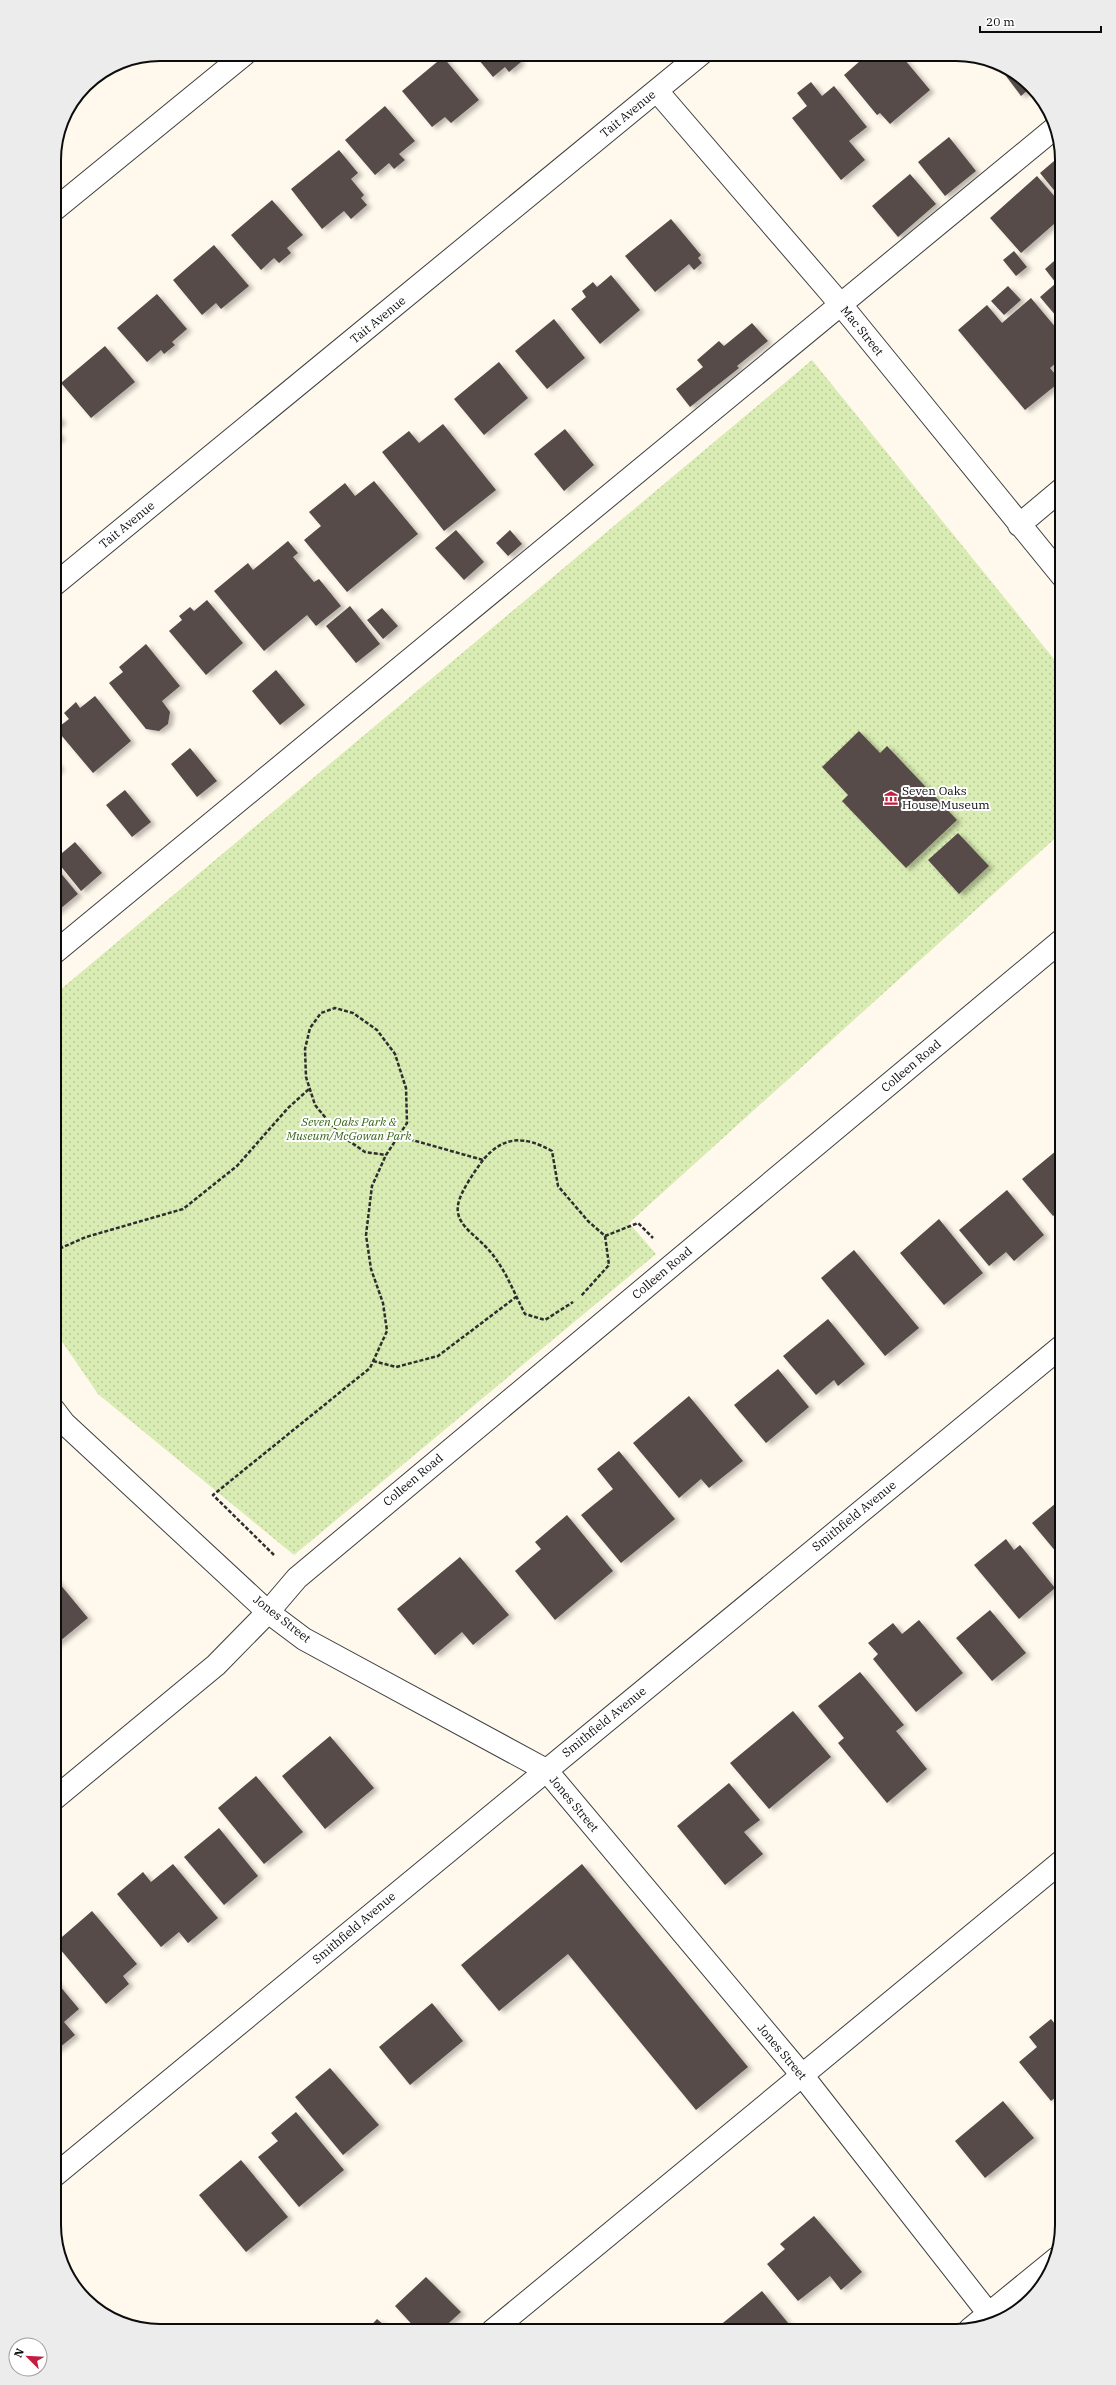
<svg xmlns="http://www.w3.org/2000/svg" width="1116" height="2385" font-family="'IBM Plex Serif',serif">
<defs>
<pattern id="grass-dots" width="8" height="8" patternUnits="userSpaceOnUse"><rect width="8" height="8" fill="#d9ecb3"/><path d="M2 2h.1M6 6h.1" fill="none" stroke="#b9c999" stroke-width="1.8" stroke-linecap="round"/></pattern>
<filter id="shadow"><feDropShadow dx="4.5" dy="2.5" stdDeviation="2" flood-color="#0004"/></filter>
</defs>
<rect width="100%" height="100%" fill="#fff8ec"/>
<path fill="url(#grass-dots)" d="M812,360L1062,669V832L629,1223L656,1254L294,1555L98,1394L54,1330V995Z"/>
<path fill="#564b48" filter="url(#shadow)" d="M474,54H521L517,58L521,62L509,72L505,67L493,77Z
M854,54H900L930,90L890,124L880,113L877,115L844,75L860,61Z
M443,57L479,100L451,123L445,117L432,127L402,91Z
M1000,68L1020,76L1029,89L1021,96Z
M811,82L822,96L834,86L867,127L849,141L865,160L841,180L792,118L807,106L797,93Z
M385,106L415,141L399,154L405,160L394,169L389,163L375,175L345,140Z
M949,137L976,171L945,196L918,162Z
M339,150L358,173L351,179L364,195L361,198L367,205L351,219L344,211L322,229L291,189Z
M1061,155L1062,160V200L1040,173Z
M910,174L936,204L898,237L872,206Z
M1037,176L1062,205V217L1021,253L990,218Z
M272,200L303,235L287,248L291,253L279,263L274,258L261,270L231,235Z
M671,219L701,255L698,258L702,263L694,270L689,264L655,292L625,256Z
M214,245L249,286L221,309L216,303L202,315L173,280Z
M1014,251L1027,267L1016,276L1003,260Z
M1062,254V323L1040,297L1056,283L1045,269Z
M611,275L640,310L600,344L571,309L586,297L582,291L593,282L597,287Z
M1008,286L1021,300L1004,315L991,301Z
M157,294L187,329L172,342L175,345L164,354L161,350L147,362L117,328Z
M1031,298L1062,335V358L1050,368L1061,381L1025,410L958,330L987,305L1002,323Z
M554,319L585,358L547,389L515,351Z
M752,323L768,341L737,366L739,368L690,407L676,389L703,367L697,360L719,341L724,346Z
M105,346L135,382L91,418L61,383Z
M499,362L528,398L484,435L454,399Z
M54,413L62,421L54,428Z
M443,424L496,490L444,531L382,452L409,431L419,443Z
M54,429L61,437L54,443Z
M565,429L594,465L564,491L534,454Z
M374,481L418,534L347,592L304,540L321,526L309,512L345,483L355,496Z
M456,530L484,562L464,580L435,548Z
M510,530L522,544L508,556L496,543Z
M288,541L298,553L293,557L314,582L319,579L341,606L316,626L307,615L264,651L214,591L248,563L253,570Z
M207,600L243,643L206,675L169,631L182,620L179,616L190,607L194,611Z
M350,606L380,644L356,663L326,626Z
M382,608L398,626L383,639L367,620Z
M146,644L180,686L162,701L170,712L168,724L159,731L146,729L109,683L123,672L119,667Z
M276,670L305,705L280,725L252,691Z
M95,696L131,741L93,773L56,729L69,719L64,713L76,702L80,708Z
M859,731L880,753L887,746L957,820L906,868L842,801L848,795L822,767Z
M190,748L217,781L197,797L171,764Z
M54,760L60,768L54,773Z
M125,790L151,822L132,837L106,805Z
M958,833L989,866L959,894L928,860Z
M75,842L102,873L81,891L55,859Z
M54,865L78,894L54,914Z
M1062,1146V1209L1053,1216L1022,1179Z
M1007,1190L1044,1235L1014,1261L1006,1252L989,1266L959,1230Z
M939,1219L983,1273L944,1305L900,1253Z
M854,1250L919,1328L885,1356L821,1278Z
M828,1319L865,1364L838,1386L834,1380L816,1395L783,1356Z
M778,1369L809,1407L766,1443L734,1405Z
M689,1396L743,1461L709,1488L701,1479L679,1498L633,1443Z
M619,1451L675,1519L621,1563L581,1515L613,1489L597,1469Z
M1062,1498V1559L1032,1523Z
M567,1515L613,1571L555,1620L515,1571L541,1549L535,1542Z
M1006,1539L1014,1550L1020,1545L1055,1588L1019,1619L974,1565Z
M460,1557L509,1615L473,1645L462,1632L435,1655L397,1609Z
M54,1577L88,1618L54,1646Z
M990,1610L1026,1653L992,1681L956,1638Z
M919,1620L963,1673L916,1712L873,1659L878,1654L868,1643L893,1623L902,1634Z
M860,1672L904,1725L896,1731L927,1769L887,1803L838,1743L844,1738L818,1706Z
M793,1711L831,1757L769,1809L730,1763Z
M330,1736L374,1788L325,1829L282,1776Z
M256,1776L303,1832L264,1864L218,1808Z
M729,1783L760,1820L744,1832L763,1854L725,1885L677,1826Z
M219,1828L258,1876L224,1905L184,1857Z
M173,1864L218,1918L188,1943L179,1932L161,1947L117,1894L143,1872L151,1882Z
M582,1864L748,2067L696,2110L568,1954L499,2011L461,1965Z
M92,1911L137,1964L123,1976L129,1984L106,2004L55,1943Z
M54,1979L79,2009L64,2022L75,2035L54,2052Z
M432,2003L463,2041L410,2085L379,2047Z
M1051,2019L1059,2029L1062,2026V2092L1051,2101L1019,2062L1037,2047L1029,2037Z
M330,2068L379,2125L343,2155L295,2097Z
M1003,2101L1034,2138L985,2178L955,2141Z
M296,2112L344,2170L299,2207L258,2157L278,2141L271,2133Z
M241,2160L288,2217L246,2252L199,2195Z
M814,2216L862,2272L841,2290L830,2276L798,2301L767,2264L785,2249L780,2244Z
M426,2277L461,2312L440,2331H418L395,2306Z
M762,2291L793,2329L713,2331Z
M377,2319L391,2331H366Z"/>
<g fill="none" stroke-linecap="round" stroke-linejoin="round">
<defs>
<path id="minor" d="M657,91L842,306L1062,576
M54,210L245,54
M1019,525L1062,489
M54,585L701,54
M54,953L1056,127
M54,1410L64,1423L268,1612L304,1639L546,1770L802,2075L989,2314
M54,1799L216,1665L268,1612L297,1578L1062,940
M54,2176L1062,1346
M970,2329L1057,2258
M492,2331L1062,1861"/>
</defs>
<use href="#minor" stroke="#3f3f3f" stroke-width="24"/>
<path stroke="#2e2e2e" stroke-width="2.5" stroke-dasharray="4 2" stroke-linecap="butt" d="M398,1136L483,1160C504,1135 525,1136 552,1151L558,1186L588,1221L605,1236L609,1265L581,1296
M483,1160C475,1171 460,1192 458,1205C455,1224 474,1234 485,1246C504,1265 513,1291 525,1314L545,1320L573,1302
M605,1236L638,1223L653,1238
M54,1251L86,1237L183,1209L237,1166L288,1108L309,1089
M373,1361L396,1367L438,1356L516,1297
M274,1555L213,1495L370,1368L387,1331L383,1303L371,1269L366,1235L372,1186L386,1155L407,1123L406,1088L395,1054L377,1030L353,1013L335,1008L321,1013L310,1028L305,1049L306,1077L315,1105L339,1134L365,1152L386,1155"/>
<use href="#minor" stroke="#fff" stroke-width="22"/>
</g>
<defs>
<symbol id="museum-bare" viewBox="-9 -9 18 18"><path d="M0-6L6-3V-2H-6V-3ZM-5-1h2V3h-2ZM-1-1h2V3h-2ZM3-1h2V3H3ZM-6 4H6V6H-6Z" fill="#c41c3f" stroke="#fff" stroke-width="2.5" paint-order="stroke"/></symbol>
</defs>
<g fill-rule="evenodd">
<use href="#museum-bare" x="881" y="788" width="20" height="20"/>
</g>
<g text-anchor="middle" stroke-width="4" stroke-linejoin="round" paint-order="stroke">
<g font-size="12" fill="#0c0c0c" stroke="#fff">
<text transform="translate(628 114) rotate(-39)" y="4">Tait Avenue</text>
<text transform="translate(378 320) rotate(-39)" y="4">Tait Avenue</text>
<text transform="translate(862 331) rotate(51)" y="4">Mac Street</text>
<text transform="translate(127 525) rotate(-39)" y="4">Tait Avenue</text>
<text transform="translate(911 1066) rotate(-40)" y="4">Colleen Road</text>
<text transform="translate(662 1273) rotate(-40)" y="4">Colleen Road</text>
<text transform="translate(413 1480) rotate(-40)" y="4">Colleen Road</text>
<text transform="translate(854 1516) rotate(-39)" y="4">Smithfield Avenue</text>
<text transform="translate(282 1619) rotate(38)" y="4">Jones Street</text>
<text transform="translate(604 1722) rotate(-39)" y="4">Smithfield Avenue</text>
<text transform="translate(574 1804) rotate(50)" y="4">Jones Street</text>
<text transform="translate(354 1928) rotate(-40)" y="4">Smithfield Avenue</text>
<text transform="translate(782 2052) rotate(50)" y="4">Jones Street</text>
</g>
<g font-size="12" fill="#0c0c0c" stroke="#fff" text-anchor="start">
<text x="902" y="795">Seven Oaks<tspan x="902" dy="14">House Museum</tspan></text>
</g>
<g font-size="12" font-style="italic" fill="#366719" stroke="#fff">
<text x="349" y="1126">Seven Oaks Park &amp;<tspan x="349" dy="14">Museum/McGowan Park</tspan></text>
</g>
</g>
<path d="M0 0H1116V2385H0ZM160 61H956A99 99 0 0 1 1055 160V2225A99 99 0 0 1 956 2324H160A99 99 0 0 1 61 2225V160A99 99 0 0 1 160 61Z" fill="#ececec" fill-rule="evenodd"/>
<path fill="none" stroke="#0c0c0c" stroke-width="2" d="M160 61H956A99 99 0 0 1 1055 160V2225A99 99 0 0 1 956 2324H160A99 99 0 0 1 61 2225V160A99 99 0 0 1 160 61Z"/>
<g transform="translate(28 2357) rotate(294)"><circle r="19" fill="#ffffff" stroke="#9e9e9e"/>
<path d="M0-3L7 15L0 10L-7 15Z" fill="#c41c3f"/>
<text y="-6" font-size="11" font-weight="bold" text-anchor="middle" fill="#0c0c0c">N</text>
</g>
<path d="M980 26v6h121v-6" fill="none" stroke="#0c0c0c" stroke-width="2"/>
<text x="986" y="26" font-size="12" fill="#0c0c0c" stroke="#ffffff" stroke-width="3" paint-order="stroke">20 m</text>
</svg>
